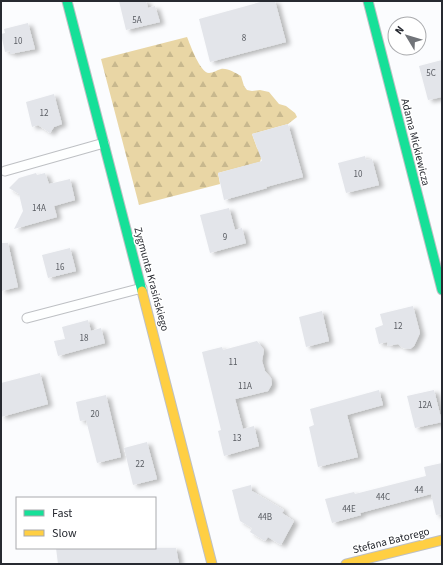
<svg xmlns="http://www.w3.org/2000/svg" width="443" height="565" font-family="'Source Sans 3',sans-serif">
<defs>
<pattern id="forest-firs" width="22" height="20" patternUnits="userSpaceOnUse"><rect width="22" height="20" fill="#e9d6a5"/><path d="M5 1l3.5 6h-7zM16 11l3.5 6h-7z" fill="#c8b88e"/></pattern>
<filter id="shadow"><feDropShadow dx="4.5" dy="2.5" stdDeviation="2" flood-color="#0004"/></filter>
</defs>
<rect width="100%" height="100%" fill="#fbfcfe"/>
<path fill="url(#forest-firs)" d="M187,37C190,44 200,73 209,73C213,73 217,70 221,69C228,68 235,73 241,76L244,86L247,90L252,91L260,90L269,92L279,104L286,106L295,113L297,117L288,124L252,134L257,148L262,155L260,162L218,173L220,184L139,205L101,59Z"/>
<path fill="#e3e5ea" filter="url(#shadow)" d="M119,1H146L148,8L155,6L160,22L126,30Z
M264,1H275L286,42L210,62L199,19Z
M28,23L35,49L10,54V51L5,52L1,34L5,33L4,29Z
M442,60V97L428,100L419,66Z
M54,94L62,124L54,127L50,133L38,125L32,127L26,102Z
M288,124L303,177L266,187L267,188L224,200L218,173L262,161L252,134Z
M365,156L366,160L372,159L379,185L346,193L338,163Z
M36,173L37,175L45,173L49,184L70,179L75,200L54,206L57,217L14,229L23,211L19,194L9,188L19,178Z
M229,208L235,230L242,228L246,243L210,253L200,215Z
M1,243H8L18,287L1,291Z
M70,248L76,271L48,278L42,255Z
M413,306L420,333L414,346L410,349L403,348L398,344L388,346L387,342L379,344L375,328L383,325L380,314Z
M322,311L329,341L306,347L299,317Z
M88,320L91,331L101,328L105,343L58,356L54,341L65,339L62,327Z
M257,341L264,350L262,361L265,371L271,378L272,384L268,391L235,399L243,429L254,426L259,446L224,456L218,431L221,430L202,352L222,347L223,350Z
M40,373L48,404L1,417V383Z
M379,390L383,405L347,415L358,457L318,467L309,427L314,425L310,409Z
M434,390L442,422L415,428L407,396Z
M106,395L121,457L97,463L86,420L80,421L76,402Z
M147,442L157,479L133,485L124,448Z
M442,463V514L436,515L431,494L360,513L361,515L332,523L325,499L354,492L355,494L426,476L424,467Z
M251,485L252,491L284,510L282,513L294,521L281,545L268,537L265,541L250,532L252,528L240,521L232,490Z
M56,548H176L179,564H58Z"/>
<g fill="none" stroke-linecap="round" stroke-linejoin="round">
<defs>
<path id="lane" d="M5,171L104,143
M27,318L142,288"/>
<path id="fast" d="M67,1L142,291
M368,1L442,290"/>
<path id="slow" d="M142,291L212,564
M346,564L442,540"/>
</defs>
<use href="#lane" stroke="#bec0c4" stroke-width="11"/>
<use href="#fast" stroke="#bec0c4" stroke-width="11"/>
<use href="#slow" stroke="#bec0c4" stroke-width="11"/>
<use href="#lane" stroke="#feffff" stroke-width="9"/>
<use href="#fast" stroke="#16e098" stroke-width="9"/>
<use href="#slow" stroke="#ffcf43" stroke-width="9"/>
</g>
<g text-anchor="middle" stroke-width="3" stroke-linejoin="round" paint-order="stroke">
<g font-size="9" fill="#595c62">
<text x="137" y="23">5A</text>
<text x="244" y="41">8</text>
<text x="18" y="44">10</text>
<text x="431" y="76">5C</text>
<text x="44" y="116">12</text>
<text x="358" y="177">10</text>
<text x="39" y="211">14A</text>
<text x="225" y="240">9</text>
<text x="60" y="270">16</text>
<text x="398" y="329">12</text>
<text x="84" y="341">18</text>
<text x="233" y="365">11</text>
<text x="245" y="389">11A</text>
<text x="425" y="408">12A</text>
<text x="95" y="417">20</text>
<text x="237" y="441">13</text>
<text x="140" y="467">22</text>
<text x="419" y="493">44</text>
<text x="383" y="500">44C</text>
<text x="349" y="512">44E</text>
<text x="265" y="520">44B</text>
</g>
<g font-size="11" fill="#272a31" stroke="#fff">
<text transform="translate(416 142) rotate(76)" y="4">Adama Mickiewicza</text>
<text transform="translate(152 279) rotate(75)" y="4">Zygmunta Krasińskiego</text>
<text transform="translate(391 540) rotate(-14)" y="4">Stefana Batorego</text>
</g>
</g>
<rect width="443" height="565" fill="none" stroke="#272a31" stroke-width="4"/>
<rect x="16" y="497" width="140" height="52" fill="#ffffff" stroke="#a9aaad"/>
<rect x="24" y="510" width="20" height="6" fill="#16e098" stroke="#a9aaad"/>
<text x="52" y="517" font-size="12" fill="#272a31">Fast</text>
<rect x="24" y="530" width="20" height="6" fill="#ffcf43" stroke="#a9aaad"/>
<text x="52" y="537" font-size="12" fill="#272a31">Slow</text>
<g transform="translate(407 36) rotate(308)"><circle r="19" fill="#ffffff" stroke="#a9aaad"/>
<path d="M0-3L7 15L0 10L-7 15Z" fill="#717479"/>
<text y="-6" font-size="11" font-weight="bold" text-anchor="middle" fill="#272a31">N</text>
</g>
</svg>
